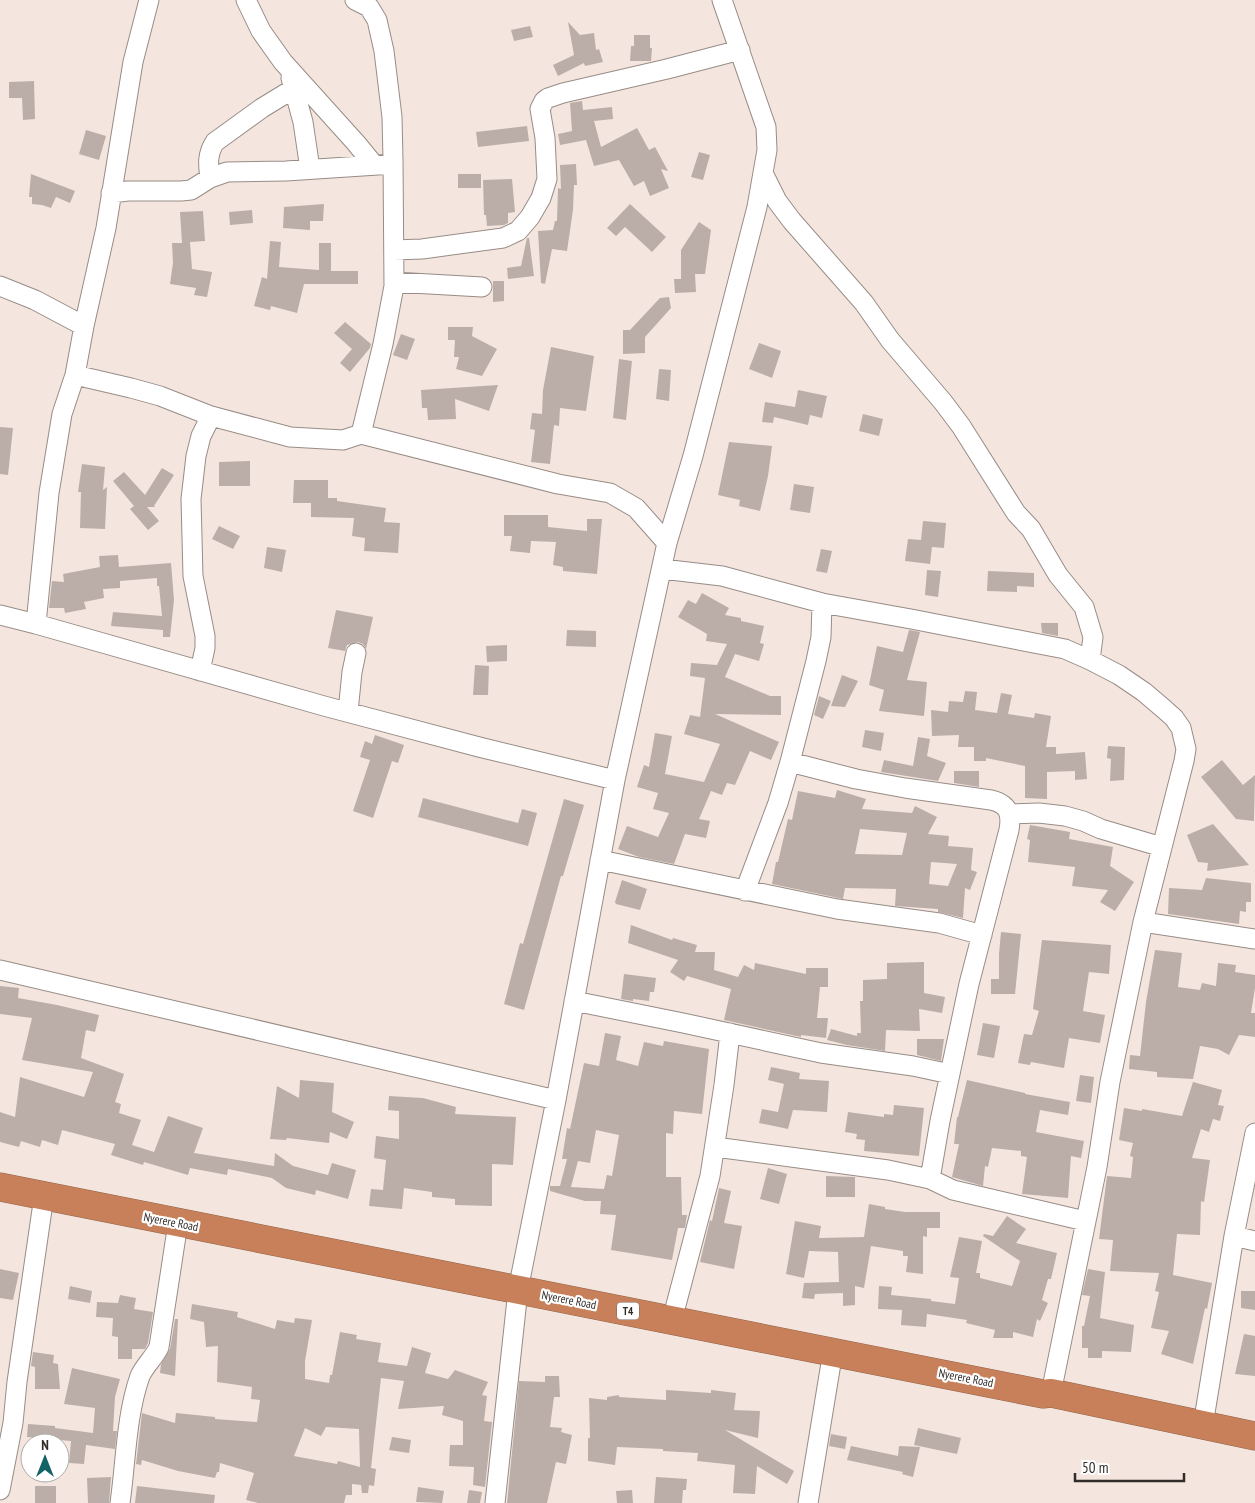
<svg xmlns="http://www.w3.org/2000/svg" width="1255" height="1503" font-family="'PT Sans Narrow',sans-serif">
<rect width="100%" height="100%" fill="#f4e6df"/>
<path fill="#bbaea8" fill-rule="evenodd" d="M568,22L580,35L594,33L596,50L599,49L603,62L585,66L584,63L558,76L553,65L574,55Z
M530,26L533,37L514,41L511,30Z
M634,35H650V48H652L651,61H630L631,46H634Z
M34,81L35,119L23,120L22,98H9V82Z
M582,101L583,110L612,107L613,119L594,121L601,147L637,128L649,150L655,147L668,171L661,169L669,188L650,196L644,181L634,186L619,160L594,166L586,140L560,145L558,134L572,131L570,103Z
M527,126L529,141L478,147L476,132Z
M86,130L106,136L99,160L79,154Z
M699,152L710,155L703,180L691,177Z
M576,164L577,185H574L573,210L567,251L552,249L545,284L541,283L538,231L553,230L555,221H557L558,188L561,189L560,165Z
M31,174L75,191L70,203L56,197L51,208L42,205L32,204V197H29Z
M458,174H481V188H458Z
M512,179L515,212L508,213V223L504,225L487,226L486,215H484L483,180Z
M324,204L323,221H310V230L283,228L284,207Z
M630,204L666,237L652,252L625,227L616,236L607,228Z
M252,210L253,223L230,225L229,212Z
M203,211L205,241L190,242L192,269L212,272L207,297L194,295L196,288L170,284L173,263L172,243H182L180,212Z
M699,222L711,230L705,274H695L696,292L675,293L674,279H681V250Z
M527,238H529L534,276L508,279L507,268L521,266Z
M270,241L281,242L279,267L319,270V243H331V271H358V284H304L297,313L271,306L270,310L254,306L262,277L267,279Z
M493,281H504V301L493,302Z
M669,297L671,308L645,337V353L623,354V330H630L660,298Z
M345,322L371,344L370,348L350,372L340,363L352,349L334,333Z
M448,327H473L472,336L497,349L482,376L456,369L459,357H454L455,340H448Z
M401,334L415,339L407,360L393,355Z
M759,343L781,351L772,378L749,369Z
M551,347L594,356L586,411L560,408L559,426L554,425L550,464L531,462L535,430L530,429L532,413L542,414L543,390Z
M619,359L632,361L626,420L613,418Z
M659,369L671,370L669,401L656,399Z
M498,385L489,411L455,399L456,419L428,420L427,408H422L421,390Z
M798,390L827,396L822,418L810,415L808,425L774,417L773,423L762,422L765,402L795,407Z
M863,414L883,419L879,436L859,431Z
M0,427L13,428L8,475L0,474Z
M729,442L772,446L768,476L760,511L739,506L740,500L718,495Z
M250,461V486H219V462Z
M82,464L105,467L103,490L107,487L105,529L80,528L81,492H78Z
M162,468L174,475L154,506L155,507H147L159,521L148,530L130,509L134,506L113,481L124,472L145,495Z
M294,480H328V498H337V501L386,508L384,522L400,523L398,553L364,551L365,538L352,536L354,518L311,517V503H293Z
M794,484L814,487L810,513L790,510Z
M504,515H548V527L587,531V519H602L597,574L563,571V567L553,565L556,542L531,541L530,553L510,551L512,536H504Z
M923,521L946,523L944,548L932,547L930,564L905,561L908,539L921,540Z
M219,526L240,536L233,549L212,539Z
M267,547L286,550L282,572L264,568Z
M821,549L832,551L827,573L816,571Z
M118,555L119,567L171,563L174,600L170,637H163V630L111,626L113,612L162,616L159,586H157V578L120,581V588L103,589L104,598L84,602L86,609L65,613L64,608H49L52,581L64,582L63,574L100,567L99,556Z
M927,570L941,571L938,597L925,595Z
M988,571L1034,573V587L1017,586V592L987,591Z
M702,593L729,608L725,615L741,618V621L764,626L760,643L764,644L759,661L735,654L725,677L770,696H781V715L715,714L779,742L771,760L750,751L735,785L727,783L722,795L711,791L699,819L710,821L706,838L685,834L674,864L639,857L618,849L627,826L658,837L669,813L653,809L658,793L637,787L644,765L649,767L655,733L672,736L665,774L704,782L720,744L684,734L690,715L700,717L705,678L690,676L691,663L717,665L727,644L706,641L707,634L678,617L688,600L696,604Z
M336,610L373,617L366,649L363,644L358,642L347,645L345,651L328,648Z
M1041,623H1058V636L1042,633Z
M567,630L596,631V647L566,646Z
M909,630L920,632L907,680L927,682L924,716L879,711L884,690L869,685L877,646L903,652Z
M507,645V661L487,662L486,646Z
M475,665L489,666L488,695H473Z
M842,675L858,681L845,707L831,706Z
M965,691L977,692L975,710L997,713L1001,693L1012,695L1008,714L1034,718L1035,713L1051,716L1046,747H1056V754L1085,752L1087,779L1075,780V771L1047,772V799L1025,798V766L986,758V761H974V747H958L959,735L932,736L931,710L948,712L949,701L963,702Z
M819,696L831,701L823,719L814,715Z
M865,730L884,733L881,751L862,747Z
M375,735L404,745L398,763L392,761L373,818L353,811L370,760L360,757L365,741L372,744Z
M918,737L930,739L927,756L946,763L938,781L881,772L884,760L913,766Z
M1108,746L1125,747L1124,780L1110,781L1111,759L1107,758Z
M1222,760L1243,785L1255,775L1254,821L1236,819L1201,777Z
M954,771H979V787L954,783Z
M837,790L866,799L862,809L912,813L915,806L937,817L928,834L949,836L948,846L973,848L971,870L977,872L970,890L965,888L963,918L938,912V909L895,906L896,889L845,888L843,899L772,884L776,862H778L788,819L792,820L798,791L835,798ZM860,829L907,833L902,855L855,854ZM931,862L957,864L948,886L929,884Z
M423,798L518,823L522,809L537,813L528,846L418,817Z
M564,799L584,805L563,876H561L524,1010L504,1004L520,943L523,944Z
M1213,824L1249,865L1207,871L1208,863L1198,862L1187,835Z
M1030,825L1070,832L1069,839L1113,847L1110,866L1134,882L1115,911L1100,902L1108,890L1072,886L1075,867L1028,862L1030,840L1027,839Z
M1206,878L1251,883V902H1246V912L1240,911L1239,924L1168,914L1169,888L1202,890Z
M622,880L647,889L640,910L616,904L615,902Z
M631,925L672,940L673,938L697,945L695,952H715L714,970L738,977L744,965L754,970L755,963L806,974V968H828V987H820L817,1018H828L826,1038L801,1035V1037L724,1020L731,989L687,976L684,981L670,972L678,960L628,943Z
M1001,932L1021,934L1015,994H991V979H999V954Z
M1042,940L1111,945L1109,974L1089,972L1083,1011L1105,1015L1100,1043L1069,1038L1064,1068L1031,1062L1030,1065L1018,1063L1024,1034L1032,1035L1039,1011L1033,1009Z
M1155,950L1182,953L1178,987L1200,990L1202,983L1216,986L1218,963L1236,965L1235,972L1255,975V988L1251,1013H1255V1037L1239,1035L1229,1055L1218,1049L1200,1046L1193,1079L1157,1077V1072L1129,1069L1130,1055L1140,1056L1146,1002Z
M924,962V993L945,997L942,1013L919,1009L920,1031L886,1030L885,1051L847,1045L827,1040L831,1029L857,1036V1033H861L860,1001H863V980L887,979V963Z
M624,974L656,978L654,992H650L649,1001L633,999V1001L621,999Z
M0,986L19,988L18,998L57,1005L99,1015L95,1032L86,1030L81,1058L124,1074L115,1102L121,1104L119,1113L141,1120L132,1145L154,1152L168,1116L203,1128L194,1153L274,1166L275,1153L293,1166L328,1175L332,1163L356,1170L348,1199L316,1190L315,1195L286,1188L272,1178L228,1169L227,1175L190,1168L188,1175L144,1162L143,1165L111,1155L115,1144L62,1130L58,1145L42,1140L40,1147L21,1141L19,1147L0,1142V1112L15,1117L20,1077L84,1097L93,1072L22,1060L32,1018L0,1014Z
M983,1023L1000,1026L994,1058L977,1055Z
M605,1033L621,1036L616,1060L638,1066L644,1042L663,1046L664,1041L709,1049L702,1114L674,1111L673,1134L666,1133V1177H681L682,1215H687L685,1228H678L672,1260L611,1250L616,1215L600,1214L601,1201H585L550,1191V1186H560L567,1159H562L567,1128L570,1129L584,1063L599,1066ZM596,1130L619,1135L612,1176L607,1175L604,1189L571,1187L578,1161L590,1163Z
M917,1039H944L941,1061L917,1055Z
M771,1067L800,1073L799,1079L829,1081L827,1112L793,1110L788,1129L759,1123L762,1109L778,1112L784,1084L768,1080Z
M1080,1075L1094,1077L1091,1103L1076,1101Z
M300,1080L334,1083L332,1112L354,1122L347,1139L330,1132L329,1143L287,1138L286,1140L270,1139L277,1086L299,1098Z
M967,1080L1025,1093V1094L1070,1102L1068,1115L1040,1110L1036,1132L1084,1141L1081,1158L1071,1156L1068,1198L1022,1194L1027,1157L1021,1156V1151L992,1148L988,1167L985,1166L983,1186L952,1177L959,1144H954L957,1117H958Z
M1193,1082L1222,1090L1218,1105L1224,1106L1220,1121L1213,1119L1209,1132L1201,1129L1192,1158L1210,1160L1204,1202L1201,1201L1200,1235L1177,1234L1173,1275L1212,1283L1207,1309L1205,1308L1193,1364L1161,1354L1169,1331L1151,1328L1159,1292L1155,1291L1159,1273L1110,1271L1113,1240L1099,1239L1107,1176L1131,1178L1133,1157L1130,1156L1133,1143L1119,1140L1124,1108L1142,1111V1109L1182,1116Z
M389,1096L423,1098L456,1107L455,1114L516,1117L513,1165L492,1164V1206L455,1205V1199L432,1197V1192L404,1188L402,1209L369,1206L371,1189L383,1190L386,1160L374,1158L376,1136L399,1139V1111L388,1110Z
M894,1105L924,1108L919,1156L864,1151L865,1140L856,1139L857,1134L845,1132L848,1112L884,1117V1114L893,1115Z
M768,1168L787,1174L779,1204L760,1199Z
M826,1176L855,1177V1197H826Z
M719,1188L731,1191L724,1223L742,1226L734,1269L700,1262L710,1220L712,1221Z
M869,1204L885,1207V1209L905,1212H940V1228H927V1237L923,1236V1274L906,1272L908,1256H903V1251L871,1246L864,1288L855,1286V1305L843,1306V1293L815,1294L814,1299L802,1298L804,1283L839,1282L838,1252L809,1251L804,1278L786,1274L795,1221L821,1226L819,1238L864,1237Z
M1007,1216L1026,1229L1016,1243L1057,1253L1051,1279H1048L1042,1300L1048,1303L1040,1321L1037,1319L1033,1337L1013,1332V1338H993L995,1330L966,1323L967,1320L927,1314L926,1327L901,1325L902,1310L878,1309L879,1286L892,1287L891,1295L931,1299V1301L955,1304L959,1278L950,1277L959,1237L982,1241L976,1273H980V1278L1012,1286L1020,1261L983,1236L984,1234L993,1236Z
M0,1269L19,1273L13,1300L0,1298Z
M1088,1269L1105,1272L1100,1318L1134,1325L1131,1352L1102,1351V1358H1088V1348H1082V1326H1084L1090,1296L1082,1295Z
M70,1286L92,1291L90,1303L68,1299Z
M1241,1291H1255V1310L1241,1308Z
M120,1295L136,1298L134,1309L153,1312L148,1343L145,1349H132V1359H118V1337L112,1336L113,1318L96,1317L97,1302L118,1303Z
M192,1304L238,1312L237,1317L275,1329L277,1320L294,1323L295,1318L312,1320L305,1361V1379L329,1383L330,1375H332L340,1332L357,1335L356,1339L381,1343L378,1362L407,1366L412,1347L431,1353L425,1373L448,1379L455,1370L488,1382L482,1395L487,1396L484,1421L492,1422L485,1487L473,1485L474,1467L449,1466L450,1445H463V1421L442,1415L444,1406L398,1409L404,1381L381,1378L371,1468L376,1469L374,1486L369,1485L368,1493H362L361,1485L352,1484V1495H346L344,1503H258L246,1500L254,1473L220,1463L219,1472H217L215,1478L178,1471L142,1460L141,1465L136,1464L142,1413L175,1423L176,1413L215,1417V1419L257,1422L260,1400L251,1399L252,1387L217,1382L218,1346L206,1347L204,1322L190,1319ZM326,1427L359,1429L360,1467L338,1461L337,1464L294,1456L305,1428L321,1436Z
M175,1319H178L175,1376L160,1373L161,1364L170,1349Z
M1244,1334L1255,1336V1376L1235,1374Z
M33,1352L54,1355L53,1363L58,1364L60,1389H35V1367L31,1366Z
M72,1368L120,1379L115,1397L113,1431H117L115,1449L86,1445L84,1464L69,1463L71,1441L27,1437L28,1424L55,1426V1428L93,1433L95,1408L64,1404Z
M545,1376H559L560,1397H554L550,1427L562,1428L561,1432L572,1435L566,1464L556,1462L547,1503H507L519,1381L545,1382Z
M666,1390L711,1393V1390L736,1393L734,1410L760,1411L758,1438L725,1430L794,1471L787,1484L757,1466L755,1494L733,1493L735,1465L697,1461L698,1453L663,1451V1449L617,1447L615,1465L588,1461V1438H590L589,1398L607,1400V1397L619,1395V1397L666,1400Z
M918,1428L961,1438L957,1454L914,1445Z
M831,1434L847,1437L845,1449L829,1446Z
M392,1437L411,1440L409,1453L389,1450Z
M851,1446L898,1456L899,1446L920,1447L913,1477L902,1474L903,1472L847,1460Z
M111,1477L109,1503H88L87,1478Z
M656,1477L687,1479L686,1490H683L682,1503H654Z
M35,1486H56V1503H35Z
M137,1486L215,1495L214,1503H135Z
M418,1487L444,1491L442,1503L416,1502Z
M469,1490L482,1492L480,1503H467Z
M632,1490L633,1503H617L616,1491Z"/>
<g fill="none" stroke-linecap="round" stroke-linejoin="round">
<defs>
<path id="minor" d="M246,0L261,31L283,62L356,143L374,165
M291,78L303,122L310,169
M764,175L777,201L792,221L864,303L890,340L943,402L961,426L1016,513L1031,529L1058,575L1084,607L1093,637L1090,660
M210,178C208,165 207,154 215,142L262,108L293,89
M111,193L128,191H181L191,190L210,178L227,172L286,171L393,164
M394,250L422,249L503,238L518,231L530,217L541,198L547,179L545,138L540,109L544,101L548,98L563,93L667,69L740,50
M394,282L482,287
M0,286L35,300L84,326
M75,375L131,388L160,396L211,416L290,437L343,440L361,434L383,344L394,286L393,160L392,117L384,51L377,20L369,7L355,0
M361,434L558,484L610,493L636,508L667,543
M662,569L722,576L822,603L911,619L1065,649L1090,660L1119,675L1144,692L1164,709L1174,718L1181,728L1186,749L1184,761L1143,922L1110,1082L1097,1167L1051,1393
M0,615L36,624L324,706L479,747L615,780
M36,624L49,493L62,414L75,375L84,326L106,228L133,62L149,0
M200,671L205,648V636L193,576L191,499L196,456L201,436L211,416
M348,712L352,672L356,653
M790,762L856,779L905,788L991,800C1008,804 1012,813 1009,830L969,984L940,1121L930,1179
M1010,814L1039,813L1065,816L1083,821L1101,829L1162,847
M600,860L837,909L939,923L982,935
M745,891L778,803L790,762L816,661L821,637L822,603
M1143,922L1255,939
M0,970L556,1100
M574,1001L683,1023L821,1053L913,1066L950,1074
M715,1147L888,1170L930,1179L953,1190L974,1195L1085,1221
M1234,1236L1255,1241
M672,1320L710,1176L724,1085L730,1033
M1203,1425L1234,1236L1255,1133
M0,1490L13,1423L17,1382L44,1196
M120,1503C126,1461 126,1416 140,1376C145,1365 154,1358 159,1347L178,1223
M495,1503L518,1290L556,1100L615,780L667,543L693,456L757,207L767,150L766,127L722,0
M808,1503L833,1351"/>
<path id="highway" d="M0,1187L1043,1394L1051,1393L1255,1436"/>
</defs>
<use href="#minor" stroke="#988c86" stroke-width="21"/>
<use href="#highway" stroke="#926349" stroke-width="29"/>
<use href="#minor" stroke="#fff" stroke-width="19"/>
<use href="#highway" stroke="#c7805a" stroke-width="28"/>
</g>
<g text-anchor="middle" stroke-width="4.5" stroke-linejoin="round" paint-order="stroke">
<rect fill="#fff" stroke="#6f6b69" stroke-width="1" x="617" y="1302.5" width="22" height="17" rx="4"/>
<g font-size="11" font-weight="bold" fill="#312c29">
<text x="628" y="1315">T4</text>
</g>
<g font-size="12" fill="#312c29" stroke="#fff">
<text transform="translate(171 1222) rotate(11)" y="4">Nyerere Road</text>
<text transform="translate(569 1300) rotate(11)" y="4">Nyerere Road</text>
<text transform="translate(966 1378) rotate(11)" y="4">Nyerere Road</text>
</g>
</g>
<g transform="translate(45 1458)"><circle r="24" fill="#ffffff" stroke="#adaba9"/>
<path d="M0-4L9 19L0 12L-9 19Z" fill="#126266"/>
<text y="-8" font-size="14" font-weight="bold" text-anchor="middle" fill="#312c29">N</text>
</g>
<path d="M1075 1473v8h109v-8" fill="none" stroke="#312c29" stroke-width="2.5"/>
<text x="1082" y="1473" font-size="15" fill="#312c29" stroke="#ffffff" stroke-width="4" paint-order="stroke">50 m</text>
</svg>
